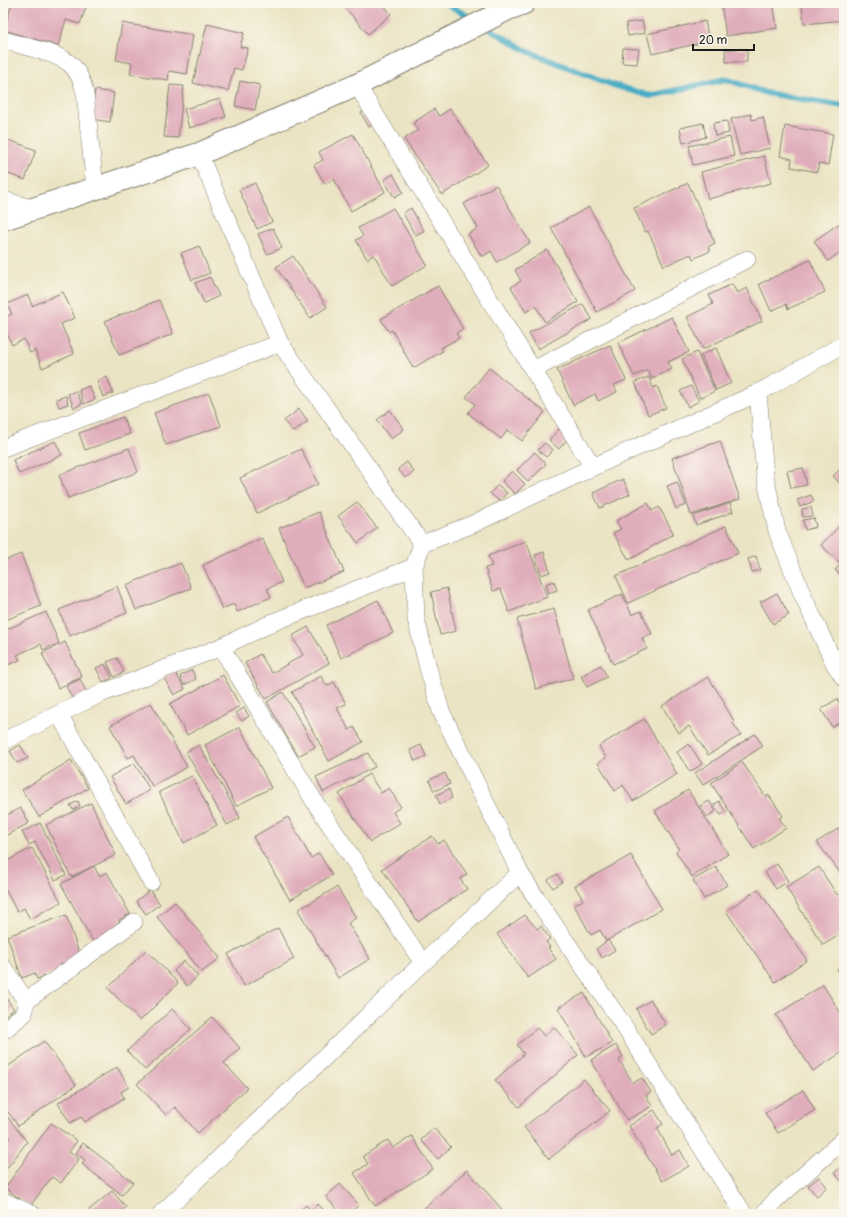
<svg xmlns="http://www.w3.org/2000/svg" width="847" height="1217" font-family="Pangolin,sans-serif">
<rect width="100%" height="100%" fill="#fbf7ec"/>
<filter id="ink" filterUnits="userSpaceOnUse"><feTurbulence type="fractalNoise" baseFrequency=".025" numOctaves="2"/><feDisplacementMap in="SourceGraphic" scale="8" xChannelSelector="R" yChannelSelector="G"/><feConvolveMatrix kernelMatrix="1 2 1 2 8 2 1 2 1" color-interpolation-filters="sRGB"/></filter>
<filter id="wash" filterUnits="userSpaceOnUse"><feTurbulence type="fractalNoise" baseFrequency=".012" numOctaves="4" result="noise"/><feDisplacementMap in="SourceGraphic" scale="16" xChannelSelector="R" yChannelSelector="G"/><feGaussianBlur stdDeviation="0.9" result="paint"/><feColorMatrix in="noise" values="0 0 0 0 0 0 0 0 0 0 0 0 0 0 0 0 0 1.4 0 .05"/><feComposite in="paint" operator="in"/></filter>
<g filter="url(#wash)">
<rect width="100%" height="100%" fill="#ebe4c4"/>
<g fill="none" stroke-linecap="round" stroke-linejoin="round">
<path stroke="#46acc5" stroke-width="6" d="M445,3L475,20
M485,26L527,51L613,85L650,96L726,79L766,93L844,106"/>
</g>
<g id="blocks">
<path fill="#e0adbb" d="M12,3H76L86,7L80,24L66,20L58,46L4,30Z
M341,3H382L391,14L368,34Z
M721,3H773L777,28L726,36Z
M824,3H844V20L804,24L802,5Z
M642,21L645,33L628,36L626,23Z
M705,21L709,41L652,54L647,34Z
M122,23L193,35L187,74L169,71L168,80L130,74L132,63L116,60Z
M207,24L244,33L240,47L248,48L242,70L234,68L228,91L193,83Z
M623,48L639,49L637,64L622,63Z
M725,49H747V62H726Z
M240,81L260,85L255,110L235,106Z
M170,85L184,86L178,138L164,137Z
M95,90L114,93L110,122L91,119Z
M220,99L226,117L189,128L184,109Z
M369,108L377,122L369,127L361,113Z
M434,109L439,116L450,109L488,165L442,195L404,139L418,130L413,123Z
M751,114L752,120L763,117L770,148L740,155L731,119Z
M727,121L729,133L715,136L713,123Z
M703,123L706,137L683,143L680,128Z
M785,126L833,134L828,165L819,163L817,172L791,167L792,159L780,156Z
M353,134L385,192L351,211L334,179L325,184L314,165L323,160L319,152Z
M730,137L734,156L693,165L689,146Z
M3,138L36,150L25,180L3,172Z
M764,156L771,183L708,199L701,172Z
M393,174L403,192L394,197L384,180Z
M255,183L272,222L257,229L239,190Z
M688,183L715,243L708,247L710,251L693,259L691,254L664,266L648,231L645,232L634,208Z
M496,185L530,243L497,262L491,251L482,257L468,234L478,228L464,204Z
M589,207L635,291L597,312L551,228Z
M393,208L427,265L392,286L374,255L367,259L356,240L363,236L358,228Z
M411,208L424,231L415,235L403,213Z
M844,220V249L828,261L814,241Z
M273,228L282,248L267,254L258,234Z
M199,246L210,273L192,280L181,253Z
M547,250L578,302L545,322L536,306L526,312L511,287L521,281L515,270Z
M293,256L327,307L310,318L276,267Z
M810,260L825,292L788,309L786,304L771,311L759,284Z
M210,277L219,296L204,303L195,283Z
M732,284L737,293L747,288L762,321L703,349L687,317L713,304L709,295Z
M438,286L463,329L456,333L459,338L441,348L443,351L413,368L392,330L389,332L381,319Z
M63,292L75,318L61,324L74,354L42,368L35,350L30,353L24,339L12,345L3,324V318L12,314L7,304L28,295L32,306Z
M159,300L173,334L119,355L105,321Z
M583,304L592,319L538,349L529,333Z
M672,317L689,352L668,362L672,369L652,379L648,370L634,376L618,343Z
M610,345L626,380L614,385L617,392L598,401L595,394L573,405L557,370Z
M716,348L731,383L716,390L701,355Z
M697,352L715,391L700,398L682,359Z
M489,368L545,412L522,441L508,430L501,439L468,413L475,404L466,397Z
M107,377L113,393L103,397L97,381Z
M649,377L653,388L657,386L666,408L648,415L635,382Z
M89,386L95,399L84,404L79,390Z
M691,386L699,401L688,407L680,391Z
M76,391L82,404L74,408L68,394Z
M209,393L221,426L166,445L154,413Z
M66,396L68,404L59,407L56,399Z
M299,409L308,421L293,432L284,421Z
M390,410L404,429L391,439L377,420Z
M123,417L130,434L85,450L79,433Z
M559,429L569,437L559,449L549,440Z
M55,441L62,455L19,474L13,460Z
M720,441L740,499L691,515L672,458Z
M545,443L553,450L546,457L538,450Z
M129,448L138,472L68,498L59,475Z
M301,449L318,484L257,513L240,478Z
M535,452L546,464L528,482L517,470Z
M407,462L414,472L405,478L398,469Z
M844,465V488L833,476Z
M803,468L807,485L791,488L787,471Z
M512,471L525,484L515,494L502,481Z
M623,479L630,494L600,508L593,493Z
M677,482L686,505L676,509L667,486Z
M498,485L507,493L499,501L490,493Z
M811,495L814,501L800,507L797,500Z
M357,502L377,528L358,543L338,516Z
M648,503L652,511L659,507L674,534L629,560L613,533L621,529L616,521Z
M730,503L733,512L696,525L693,516Z
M811,507L813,516L803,517L802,509Z
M319,512L344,572L304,588L279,528Z
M814,518L816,527L805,530L803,520Z
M844,521V578L835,570L841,564L821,545Z
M726,526L738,553L628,603L616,576Z
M262,538L282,582L267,589L271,597L237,612L234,604L222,609L203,565Z
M526,541L547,597L509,612L501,589L493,591L485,568L492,566L488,556Z
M544,552L550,572L541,575L535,555Z
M21,554L41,606L3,621V561Z
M756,556L760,570L752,572L748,559Z
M181,563L191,588L136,610L126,585Z
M554,581L557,590L549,593L546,584Z
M117,586L127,613L69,636L59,610Z
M447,588L456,631L440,635L431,592Z
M777,593L789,615L773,624L760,602Z
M622,594L632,615L641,611L652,634L642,638L647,649L613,664L588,610Z
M378,600L393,633L341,658L326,625Z
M554,609L573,678L536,689L517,619Z
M46,612L59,643L43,650L41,644L17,655L20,660L3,667V631Z
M308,627L329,663L266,699L245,663L260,654L272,673L303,655L292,636Z
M65,642L82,677L58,688L42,653Z
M117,658L124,672L114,677L107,662Z
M105,664L112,678L103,682L96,668Z
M601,665L607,677L587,687L581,676Z
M192,670L196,679L184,685L180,676Z
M175,672L185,689L174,695L164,678Z
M223,675L240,706L187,735L170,704Z
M321,676L327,686L334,682L346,704L337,708L349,730L354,727L363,742L329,761L292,692Z
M708,677L725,703L724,704L734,721L732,722L741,735L708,755L689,726L679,733L662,706Z
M80,679L87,693L73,700L66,686Z
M283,692L315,747L298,756L267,702Z
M837,699L844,711V720L832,727L821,709Z
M151,703L187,767L152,786L134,755L128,758L110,726Z
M244,708L249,716L242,721L236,713Z
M644,719L677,774L633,801L623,785L615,791L598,763L606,758L599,746Z
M240,727L271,788L236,806L205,745Z
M755,734L763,746L703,785L695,773Z
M689,744L702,764L690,772L677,752Z
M20,745L28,758L17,763L10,751Z
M199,745L240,818L227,825L186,752Z
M421,745L426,756L415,761L410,750Z
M368,753L375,767L323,792L316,777Z
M71,760L88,788L39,817L22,790Z
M742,762L766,797L768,794L783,816L779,818L786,828L754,849L711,783Z
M134,763L150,790L126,804L110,777Z
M445,773L450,784L434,791L429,780Z
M369,774L381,793L389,788L401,807L393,812L400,823L370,842L339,794Z
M192,776L217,825L184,843L159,792Z
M449,789L452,798L440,804L436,795Z
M688,790L728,854L692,877L676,852L679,849L655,811Z
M78,801L80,806L73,810L70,805Z
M709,801L716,811L707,817L700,806Z
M719,801L726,812L721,815L714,805Z
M91,803L116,855L71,877L46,825Z
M21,808L29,823L3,837V817Z
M288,817L311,858L319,853L332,875L290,900L253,837Z
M40,823L66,875L55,880L35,842L29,845L22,832Z
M844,825V873L842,875L817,842Z
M432,836L438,844L444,840L467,874L460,879L467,889L418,922L382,869Z
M32,848L61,902L30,919L24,908L17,912L3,885V878L7,876L3,870V863Z
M631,855L662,909L606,941L600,930L591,935L574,905L583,900L575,886Z
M777,864L788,881L776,889L765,872Z
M94,866L99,876L107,872L130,914L119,920L122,926L94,943L61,884Z
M716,867L727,885L704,899L693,880Z
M819,867L837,895L843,890L844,891V932L823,945L786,887Z
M557,874L562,882L553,888L548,880Z
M337,887L356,918L348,923L370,959L338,978L298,910Z
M758,889L807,960L775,982L726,911Z
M150,890L160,904L146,914L136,901Z
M175,902L220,958L202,972L157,917Z
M66,915L80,956L61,964L63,969L37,979L35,973L22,978L7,936Z
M525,915L537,929L541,926L550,939L546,942L550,947L548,948L556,959L528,978L497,934Z
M278,928L294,959L244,986L228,954Z
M608,940L615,950L602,958L596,949Z
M146,950L178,983L140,1021L108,988Z
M184,961L198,976L187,986L174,971Z
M844,965V979L837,969Z
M823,985L844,1018V1051L813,1071L776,1015Z
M584,993L612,1043L586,1057L558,1008Z
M3,994L14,1009L3,1017Z
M651,1000L666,1025L651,1034L636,1009Z
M172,1009L191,1029L145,1070L127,1051Z
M212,1017L240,1048L224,1063L247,1088L198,1133L175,1107L166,1115L137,1084Z
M554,1027L578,1055L519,1107L495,1080L524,1054L517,1045L537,1028L544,1036Z
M44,1041L76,1085L18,1126L3,1105V1070Z
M616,1045L623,1057L619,1060L633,1083L642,1078L651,1092L646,1095L652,1106L627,1120L591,1060Z
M117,1067L129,1087L121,1092L124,1098L85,1122L81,1117L70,1123L58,1103Z
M584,1079L610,1111L549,1159L524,1127Z
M803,1090L815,1110L778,1133L765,1113Z
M654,1110L663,1124L657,1128L672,1155L680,1150L689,1166L662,1181L629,1126Z
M3,1111L27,1142L3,1173V1143L10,1138L3,1129Z
M51,1123L77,1141L69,1152L79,1159L61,1183L52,1177L30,1206L5,1188Z
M434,1128L451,1147L438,1159L421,1140Z
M412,1136L433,1169L375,1206L354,1173L368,1164L363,1156L388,1140L393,1148Z
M83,1143L133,1182L122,1195L82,1164L85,1160L76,1153Z
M844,1164V1184L834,1173Z
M467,1170L506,1214H418Z
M819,1177L827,1187L817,1196L808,1186Z
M340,1184L359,1205L348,1214H341L326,1197Z
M112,1191L126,1207L118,1214H92L89,1210Z
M318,1204L328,1214H296L306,1205L311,1210Z"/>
</g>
</g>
<g filter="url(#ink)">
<use href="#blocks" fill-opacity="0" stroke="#848070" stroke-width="1"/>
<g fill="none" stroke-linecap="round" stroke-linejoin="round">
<defs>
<path id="street" d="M3,40C15,43 27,47 39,50C66,58 78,63 85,93L95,188
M357,85L593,467
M199,154L280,343L422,544
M3,200L34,209
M533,370L747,259
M3,448L280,343
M221,647L316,804L423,963
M844,655L834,663L844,678
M834,663L803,596L777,531L765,476L758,393L844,344
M59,714L151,882
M3,741L100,694L221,647L276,621L414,567
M3,967L26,1001L24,1014L3,1031
M26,1001L134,922
M3,1201L32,1214
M161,1214L423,963L520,873
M744,1214L622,1023L540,904L520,873L441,711L428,668L416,619L414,567L422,544L473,524L593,467L758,393
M763,1214L775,1201L844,1139"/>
<path id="secondary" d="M3,219L199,154L357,85L508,9L524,3"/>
</defs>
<use href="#street" stroke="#848070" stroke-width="18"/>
<use href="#secondary" stroke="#848070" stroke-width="24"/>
<use href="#street" stroke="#fff" stroke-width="17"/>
<use href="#secondary" stroke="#fff" stroke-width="22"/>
</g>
</g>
<rect width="847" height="1217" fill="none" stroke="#fbf7ec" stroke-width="16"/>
<path d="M693 44v6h61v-6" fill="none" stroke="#1c1c1c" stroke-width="2"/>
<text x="699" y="44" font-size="12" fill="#1c1c1c" stroke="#fbf7ec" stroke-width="3" paint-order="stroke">20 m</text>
</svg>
